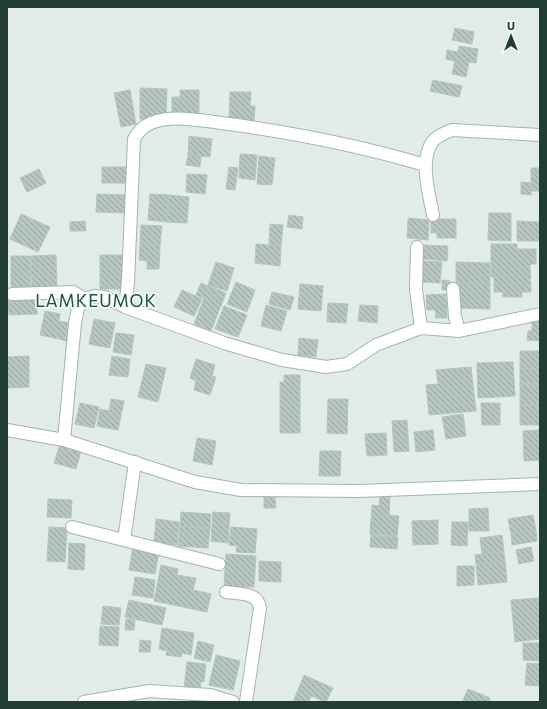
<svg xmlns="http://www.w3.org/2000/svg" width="547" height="709" font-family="Commissioner,sans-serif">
<defs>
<pattern id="building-back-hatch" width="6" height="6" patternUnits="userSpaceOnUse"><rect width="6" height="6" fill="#b7c6c1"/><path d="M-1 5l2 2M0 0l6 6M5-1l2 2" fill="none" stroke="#94a29e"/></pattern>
</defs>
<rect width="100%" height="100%" fill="#e1ece7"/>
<path fill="url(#building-back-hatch)" stroke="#b4c5bf" d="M455,28L474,32L472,44L452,40Z
M459,46L478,49L476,63L469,62L466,77L452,74L455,61L446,59L447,50L458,52Z
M433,80L462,86L459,97L430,91Z
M140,88L167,89L166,119H140Z
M130,90L136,124L121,127L114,93Z
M180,90H199V117H172V97H180Z
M230,92H251L250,106H255L254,123L229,122Z
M189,136L212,139L210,157L188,155Z
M240,154L257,155L255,180L239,178Z
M188,155L201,156L200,167L186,165Z
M259,156L275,158L272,185L257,184Z
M102,167H126V183H102Z
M229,167L238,168L235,190L226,189Z
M531,168H540V191H531Z
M39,169L46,183L27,192L20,178Z
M187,174L207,175L205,194L186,192Z
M521,182L531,183V195L521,194Z
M97,194L126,195L125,213L96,212Z
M150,194L169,195L167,222L148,220Z
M169,195L189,197L187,223L167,222Z
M489,213H511V241L488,240Z
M21,214L50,227L38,252L10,239Z
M289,215L303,217L302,229L287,227Z
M408,218L429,220L428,240L407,238Z
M431,219H456V238H437V233H431Z
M85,221L86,231H70V222Z
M517,221L540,222V241H517Z
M270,224L283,225L281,246L269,245Z
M141,225L162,226L160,245L140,244Z
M140,244L160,245L159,269H147V261L139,260Z
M256,244L281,246L280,266L255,263Z
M491,244H517V249H536V264H530L531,292H522V297H503V292H494V277H491Z
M424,245L448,246L447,261L423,259Z
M56,255L57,287H32L31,256Z
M100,255H122V289H100Z
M11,256H30L31,287H11Z
M423,261L442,262L440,283L421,282Z
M216,262L234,268L227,291L208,285Z
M456,262L490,263V284L456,283Z
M442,280L450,281V290H442Z
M236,282L255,290L247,312L227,304Z
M201,283L226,293L211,331L194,324L204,298L196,295Z
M459,283L490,284V309L459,308Z
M300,284L323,286L321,311L298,309Z
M182,290L202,299L194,316L174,307Z
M272,292L294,297L290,310L269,304Z
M446,294L447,318H436L435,310H427L426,295Z
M37,295V314L9,315L8,296Z
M328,303L348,304L346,323L327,322Z
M266,305L287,311L281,331L261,326Z
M360,305L378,306L377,323L358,321Z
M224,306L247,315L238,337L215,329Z
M45,311L60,314L59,321L71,323L68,341L40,335Z
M94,319L115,323L110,348L89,344Z
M532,319H540V341L527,340L528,331H532Z
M116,333L134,335L131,355L113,352Z
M299,338L318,340L316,357L298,355Z
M520,351H540V369H520Z
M29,356V387L7,388V357Z
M112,356L130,359L128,377L109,375Z
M196,359L215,365L212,376L216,377L210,395L194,390L196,381L190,378Z
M513,362L515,396L478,398L477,363Z
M146,364L166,368L158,402L138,397Z
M471,367L476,411L429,415L426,385L438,384L436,370Z
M520,369H540V384H520Z
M284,375H300V433H280V382H284Z
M520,384H540V405H520Z
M111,399L124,401L118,430L97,426L100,409L109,411Z
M328,399H348L347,434L327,433Z
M80,403L99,407L94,428L75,424Z
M481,403H500V425H482Z
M520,405H540V425H520Z
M463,414L466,436L446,439L442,417Z
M407,420L409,451L394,452L392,421Z
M433,430L435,450L416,452L414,432Z
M540,430V460L524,461L523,431Z
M386,433L387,455L367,456L365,434Z
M197,438L216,441L212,465L193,461Z
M60,444L81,451L76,469L54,463Z
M320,451H341L340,476H319Z
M380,493L390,494L389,515L399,516L397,536L370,534L372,505L379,506Z
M264,497H275L276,508H264Z
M48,499L72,500L71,518L47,517Z
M488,508L489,531H469V509Z
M181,512L211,514L210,529L180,526Z
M213,512L230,513L228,543L211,541Z
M533,515L536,530L511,534L508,519Z
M156,519L179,522L177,545L154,542Z
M438,520V544L413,545L412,521Z
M452,522H468L467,546L451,545Z
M180,526L210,529L208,548L178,546Z
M49,527L67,528L65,562L47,561Z
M231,527L257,529L255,553L236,552L237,546L229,545Z
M536,530L537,541L512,545L511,534Z
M371,535L398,537L397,549L370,547Z
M502,535L504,552L482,554L480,538Z
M69,543L85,544L84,570L68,569Z
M133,547L159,552L155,574L129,570Z
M531,547L534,561L519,564L516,550Z
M504,552L505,561L476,564L475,555Z
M226,554L256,556L254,587L224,586Z
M259,561L281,562V582L259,581Z
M505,561L507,582L478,585L476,564Z
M161,565L178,569L177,575L196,578L193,590L211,594L207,612L154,601Z
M457,566H474V585L457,586Z
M135,577L155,580L153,598L132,595Z
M540,598V639L515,642L511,600Z
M129,600L166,608L162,625L125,617Z
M103,606L121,608L119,625L101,624Z
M126,619L135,620L134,630H125Z
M100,626L119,627L118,646L99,645Z
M162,628L194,633L191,655L182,653L181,657L166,655L167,651L159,649Z
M140,640L151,641L150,652H139Z
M198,641L214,645L210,662L194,658Z
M523,643H540V661L523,660Z
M216,655L240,661L233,690L209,685Z
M187,662L206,664L204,682L201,681L200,690L184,689Z
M527,663L540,664V686L525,685Z
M304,675L333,688L326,702L311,696L309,702H293Z
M468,689L490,698L489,702H462Z"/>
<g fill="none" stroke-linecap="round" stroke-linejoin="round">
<defs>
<path id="minor" d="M433,215C429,194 419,159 433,141C438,135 445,133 452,130L540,135
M417,247L416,289L421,328
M453,289L455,317L459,331
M12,294L73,292L85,299
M125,307L128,282L134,139C139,131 142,127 151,123C173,114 206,121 229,124C295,133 361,146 425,165
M7,430L64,440L195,482L241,490L359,491L540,484
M64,440L75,323L78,308L85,299L95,296L105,297L125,307L224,343L282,360L326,367L347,364L376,345L421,328L459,331L540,314
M72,527L219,564
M124,540L135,462
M226,592C239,594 258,592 260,608L246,702"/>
<path id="tertiary" d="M84,702L149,691L210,695L233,702"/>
</defs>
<use href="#minor" stroke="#a4b4ae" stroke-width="14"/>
<use href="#tertiary" stroke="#a4b4ae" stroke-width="14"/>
<use href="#minor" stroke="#fff" stroke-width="12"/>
<use href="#tertiary" stroke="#fff" stroke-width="12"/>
</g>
<g text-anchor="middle" stroke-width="3.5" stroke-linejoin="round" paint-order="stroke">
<g font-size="17" letter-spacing="1" fill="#1e4e44" stroke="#f2f8f5">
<text x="96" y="307">LAMKEUMOK</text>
</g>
</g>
<rect width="547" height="709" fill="none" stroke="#223c36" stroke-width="16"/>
<g transform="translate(511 36)" stroke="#f2f8f5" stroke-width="3" paint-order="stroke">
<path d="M0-3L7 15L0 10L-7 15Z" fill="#223c36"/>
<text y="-6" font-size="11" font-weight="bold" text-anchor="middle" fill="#223c36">U</text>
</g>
</svg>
